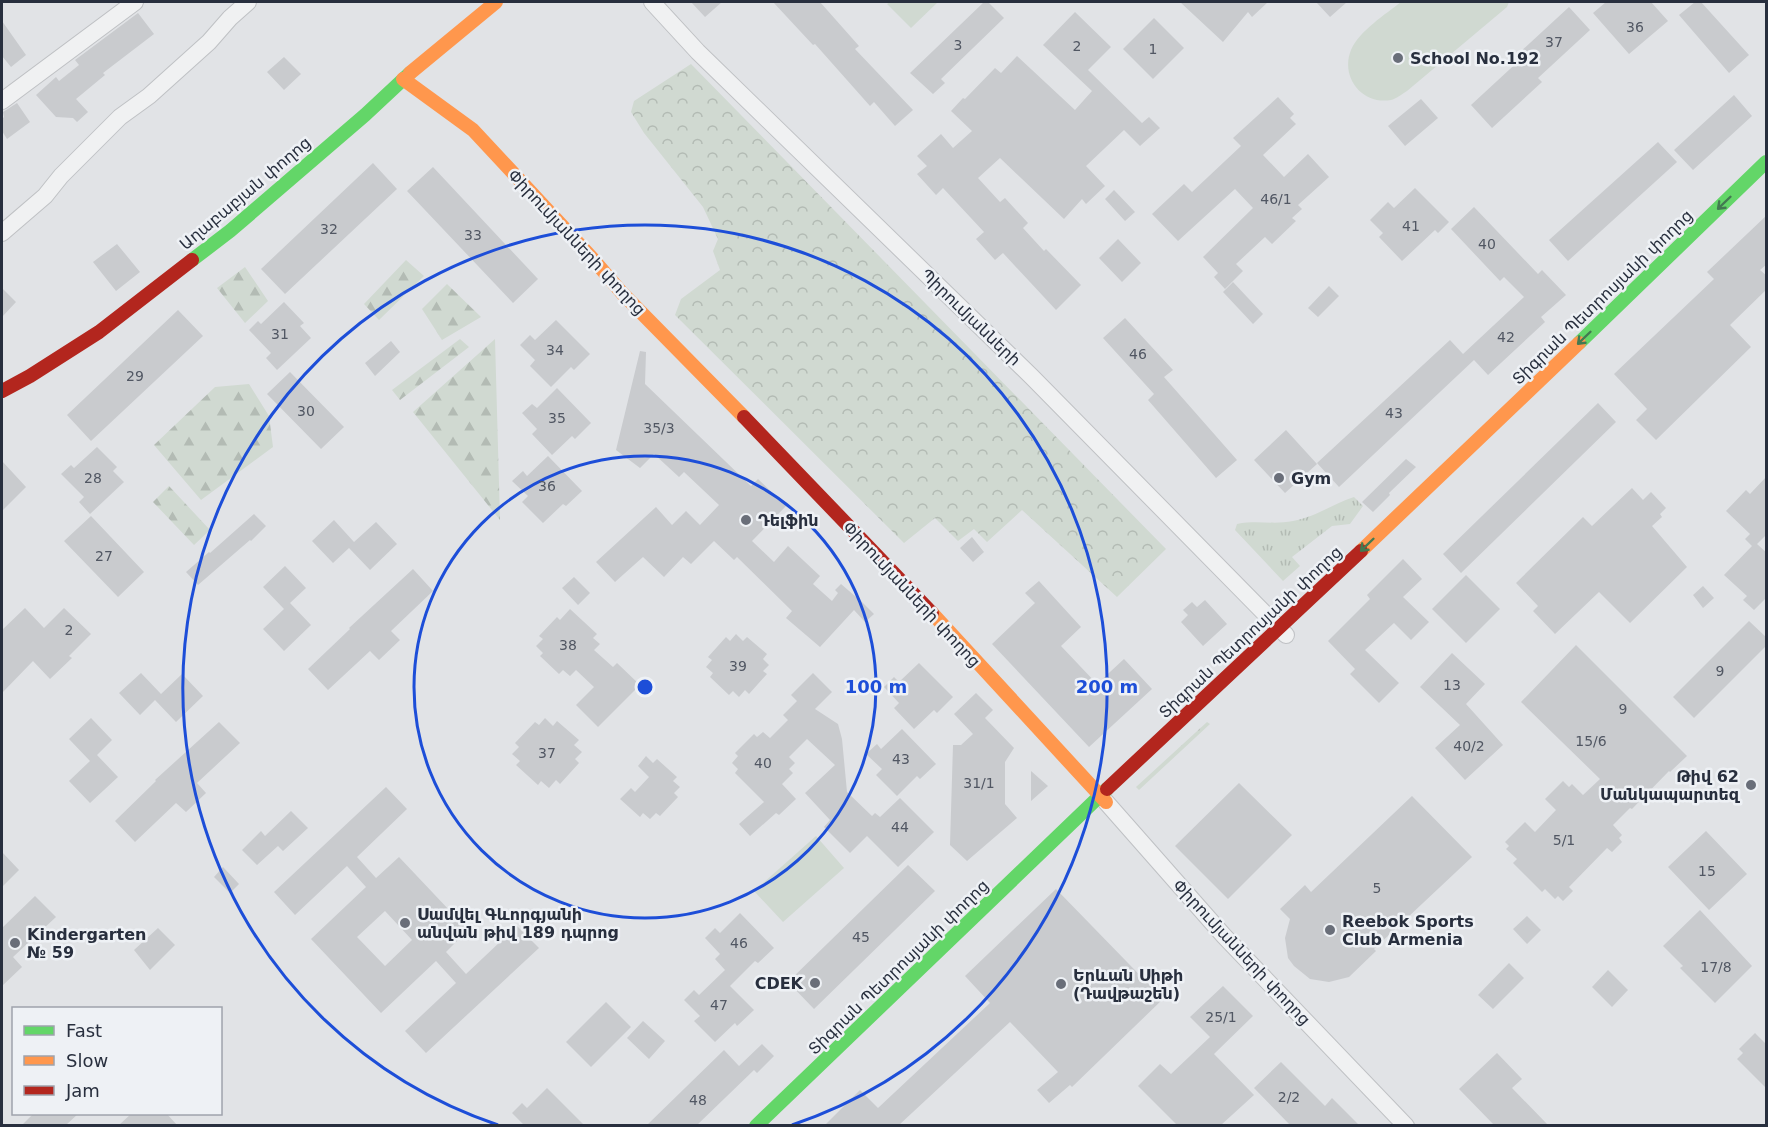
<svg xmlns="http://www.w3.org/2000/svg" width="1768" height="1127" font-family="'DejaVu Sans','Noto Sans Armenian',sans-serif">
<defs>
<pattern id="grass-tufts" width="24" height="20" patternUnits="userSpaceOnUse" patternTransform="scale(1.5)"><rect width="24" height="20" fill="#d0d9d1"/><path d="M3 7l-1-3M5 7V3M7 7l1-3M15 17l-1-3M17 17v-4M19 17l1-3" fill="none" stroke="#b3bbb4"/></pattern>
<pattern id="forest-firs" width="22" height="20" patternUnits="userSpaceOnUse" patternTransform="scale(1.5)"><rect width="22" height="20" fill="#d0d9d1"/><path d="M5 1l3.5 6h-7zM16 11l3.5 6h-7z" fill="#b3bbb4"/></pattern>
<pattern id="park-crowns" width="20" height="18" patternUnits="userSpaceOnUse" patternTransform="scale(1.5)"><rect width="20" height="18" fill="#d0d9d1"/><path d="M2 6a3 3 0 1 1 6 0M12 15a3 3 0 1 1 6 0" fill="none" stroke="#b3bbb4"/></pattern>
</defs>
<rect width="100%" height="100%" fill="#e1e3e6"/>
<path fill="url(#grass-tufts)" d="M1354,497L1363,506L1350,524L1332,526L1292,557L1300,566L1283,581L1235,530L1237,524C1257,520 1274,525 1293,521C1315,517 1333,504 1354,497Z
M1207,722L1210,724L1139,790L1136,787Z"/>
<path fill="url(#forest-firs)" d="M406,260L424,276L379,320L364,304Z
M245,267L268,301L245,323L217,288Z
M447,284L481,317L442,340L422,309Z
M460,339L469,347L400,400L392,390Z
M495,339L500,520L413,412Z
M249,384L269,416L273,447L201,500L154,445L215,387Z
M169,486L210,530L194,545L153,502Z"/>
<path fill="url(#park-crowns)" d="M691,64L1166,549L1117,597L1022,510L987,542L974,529L958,541L935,518L904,543L675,315L681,299L720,270L713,251L718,239L703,207L644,133L631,112L634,101Z"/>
<path fill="#d0d9d1" d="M890,2H938L911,28L887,4Z
M1401,2H1509L1507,7L1407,91C1402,94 1396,99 1391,100C1362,105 1340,77 1351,50C1359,31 1386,14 1401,2Z
M816,836L844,868L783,922L754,891Z"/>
<path fill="#c9cbce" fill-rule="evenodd" d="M691,2H722L705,17Z
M773,2H820L859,46L855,49L913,110L895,126L874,102L870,106L815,44L813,45Z
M984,2H988L1004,18L941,79L945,83L933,94L910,73Z
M1180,2H1268L1252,17L1248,12L1223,42Z
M1316,2H1347L1330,17Z
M1606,2H1651L1668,21L1629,54L1593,13Z
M1695,2H1701L1749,55L1729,73L1679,15Z
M1569,7L1590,30L1538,78L1542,82L1492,128L1471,105L1523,57L1519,53Z
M1075,12L1111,47L1088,70L1142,123L1149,117L1160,128L1140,146L1124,130L1086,166L1105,186L1086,204L1082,199L1064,219L1000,158L978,178L1000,202L1005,198L1028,223L1023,228L1044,251L1046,249L1081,285L1056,310L1003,253L995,260L976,239L984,232L943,188L936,195L917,174L927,166L917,156L941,134L953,148L972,131L951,111L963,98L965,99L995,68L1001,73L1017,56L1075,110L1092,91L1043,45Z
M138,13L154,34L103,73L105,75L76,99L88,112L77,122L73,118L56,117L36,95L56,77L59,81L79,65L75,60Z
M1154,18L1184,48L1153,79L1123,49Z
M2,21L26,55L11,67L2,56Z
M284,57L301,74L284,90L267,72Z
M1734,95L1752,116L1693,170L1674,150Z
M1278,97L1294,114L1290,118L1296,124L1263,155L1284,177L1308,154L1329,177L1298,205L1302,209L1292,218L1296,221L1272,244L1265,237L1236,264L1243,271L1225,289L1214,277L1218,273L1203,257L1253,208L1235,189L1178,241L1152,214L1184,184L1192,192L1241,146L1233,138Z
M1421,99L1438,118L1405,146L1388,126Z
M17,103L30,122L7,139L2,131V119L4,117L3,112Z
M1658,142L1677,162L1568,261L1549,240Z
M373,163L397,189L285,294L261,269Z
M433,167L538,279L513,303L407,191Z
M1415,188L1449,222L1438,233L1435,230L1402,261L1379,237L1383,233L1370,220L1388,202L1394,208Z
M1114,190L1135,212L1125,221L1105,199Z
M1474,207L1538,274L1542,270L1566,295L1541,317L1545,322L1488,375L1474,360L1339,487L1317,463L1450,340L1463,354L1524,297L1504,277L1500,281L1451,229Z
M1767,215V264L1760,270L1767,276V289L1730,325L1751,347L1656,440L1636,420L1647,409L1614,374L1714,279L1707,272Z
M1118,239L1141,263L1122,282L1099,258Z
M117,244L140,272L116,291L93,262Z
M1233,282L1263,314L1253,324L1223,292Z
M1329,286L1339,296L1318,317L1308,308Z
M2,288L16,302L2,317Z
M284,302L304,323L300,326L311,338L277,370L266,358L271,353L249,330L258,321L261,324Z
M178,310L203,336L91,441L67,415Z
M1125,318L1173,370L1164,377L1237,460L1216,478L1148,400L1154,394L1103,338Z
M556,320L590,354L574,370L571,367L551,387L530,366L535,360L520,345L530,335L535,340Z
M391,341L400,352L375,376L365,363Z
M640,351L646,352L645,384L751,486L758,479L786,506L752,541L774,562L788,546L820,576L813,584L832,601L838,593L835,590L841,584L863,603L874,614L865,622L854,610L820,647L786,618L792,611L737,557L734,560L714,541L691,564L683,557L664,577L643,557L615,582L596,562L656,507L672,525L686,511L700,525L719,505L684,472L679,477L654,454L640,468L616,450Z
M290,372L344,427L321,449L267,394Z
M557,388L591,423L575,439L572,436L552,455L532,434L537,429L522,413L532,404L537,408Z
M1598,403L1616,422L1461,573L1443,554Z
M1286,430L1317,464L1285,493L1254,460Z
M97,447L117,467L113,471L124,482L90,514L79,502L84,497L61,474L71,465L74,468Z
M548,456L582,491L566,506L563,504L543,523L522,502L528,496L512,481L523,471L527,476Z
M1406,459L1416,467L1389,493L1390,495L1373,512L1362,502Z
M2,461L26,487L2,511Z
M1767,476V534L1757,544L1767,553V597L1754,610L1743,600L1747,596L1724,575L1752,546L1745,539L1750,534L1726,511L1746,490L1750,494Z
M1632,488L1643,500L1651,492L1666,508L1660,514L1662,517L1652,526L1687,567L1630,623L1599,592L1555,634L1533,611L1538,606L1516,583L1583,517L1592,526Z
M254,514L266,526L251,541L250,540L198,585L186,572L209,552L210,553Z
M91,516L144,572L118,597L64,541Z
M334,520L354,542L376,522L397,544L370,570L349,548L333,563L312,541Z
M972,537L984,552L973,562L960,548Z
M1403,559L1422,579L1403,597L1429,622L1411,640L1394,623L1365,650L1399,683L1379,703L1350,674L1355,669L1328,641L1370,599L1367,595Z
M285,566L306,588L290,603L311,625L284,651L263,629L284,609L263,587Z
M413,569L433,591L391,631L400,640L379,660L370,651L328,690L308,669L350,629L349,628Z
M1466,575L1500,609L1466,643L1432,609Z
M574,577L590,593L578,605L562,588Z
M1039,581L1081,627L1061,646L1097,684L1124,659L1152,689L1089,747L992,644L1035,603L1025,593Z
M1703,586L1714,598L1703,608L1693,595Z
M1205,600L1227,624L1203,646L1181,622L1188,615L1183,610L1192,602L1197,607Z
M25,608L44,628L64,608L91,634L69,656L72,658L50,679L33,661L2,693V630Z
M570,609L597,634L593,638L600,644L594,650L613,667L617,663L640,685L598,727L576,705L594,687L576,670L570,676L563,670L559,674L540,656L543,653L536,646L543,639L539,636L557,617L560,620Z
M1749,621L1767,638V645L1694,718L1673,697Z
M736,634L743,641L747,637L767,654L763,659L769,665L763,671L767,674L749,694L745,690L739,697L733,691L729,695L710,677L713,673L706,667L712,660L708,657L726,637L730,641Z
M1576,645L1687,756L1670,772L1669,771L1632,809L1630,808L1613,825L1622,835L1619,838L1622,842L1612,852L1607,848L1569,887L1573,891L1563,901L1558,896L1555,899L1545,889L1542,892L1513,863L1517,859L1506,849L1509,846L1505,842L1525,822L1535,832L1556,810L1545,799L1563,781L1569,787L1572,784L1583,795L1600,779L1521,702Z
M1452,653L1485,684L1466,704L1503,745L1465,780L1435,748L1460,725L1420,687Z
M919,663L953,697L937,713L934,710L914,729L894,708L899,703L884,687L894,677L899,682Z
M141,673L161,694L182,674L203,696L176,722L155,700L140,715L119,693Z
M813,673L832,692L815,709L838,724L842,739L847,792L872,816L875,813L880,817L900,798L934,832L898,867L867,836L850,853L824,827L830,820L805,793L835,765L807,739L789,757L795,763L789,769L793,773L782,784L796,799L779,815L776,813L750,836L739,824L764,802L735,773L738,769L732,763L738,756L735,753L754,734L757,737L763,732L770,738L788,720L783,715L797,701L791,695Z
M976,693L993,710L985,718L1014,748L1005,762V804L1017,818L967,861L950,845L953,745H961L973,734L954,714Z
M91,718L112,740L97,755L118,777L90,803L69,781L90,761L69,739Z
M545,718L553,726L557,721L579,740L574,745L582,752L575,759L579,763L560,784L556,780L549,788L541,781L538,785L516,765L520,761L512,754L519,747L515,743L535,722L539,725Z
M219,722L240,743L197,783L206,793L186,812L176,803L135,842L115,821L156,781L155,780Z
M902,729L936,764L920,779L917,776L897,796L876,775L882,769L866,754L877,744L881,749Z
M646,756L653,763L657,759L677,777L673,781L680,787L674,793L678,797L660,816L656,813L650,819L643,813L640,817L620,799L631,788L635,792L649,777L638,766Z
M1031,771L1048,786L1031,801Z
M1239,783L1292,835L1228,899L1175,846Z
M386,787L407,809L357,857L376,878L399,857L468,930L446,952L466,974L517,926L539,948L426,1053L405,1031L456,983L436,961L381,1013L311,939L366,887L347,866L295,915L274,892ZM385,911L412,940L385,966L357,937Z
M1412,796L1472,857L1374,949L1376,951L1349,977L1329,982L1310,979L1294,966L1288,958L1285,938L1290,919L1280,909L1305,885L1311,892Z
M291,811L308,828L283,851L278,846L257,865L242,850L261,831L265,836Z
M1706,831L1747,874L1709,910L1668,867Z
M2,852L19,870L2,887Z
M908,865L935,891L814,1009L788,982Z
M223,867L239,884L230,893L214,877Z
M1056,889L1163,999L1072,1087L1070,1085L1049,1103L1037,1090L1058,1072L1010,1022L899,1125H825L860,1090L878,1108L990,1003L965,976Z
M35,896L56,917L13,957L22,967L2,986V928Z
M1700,910L1752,966L1715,1003L1680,968L1683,966L1663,946Z
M740,913L774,948L758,963L755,961L730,986L754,1010L737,1026L735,1023L715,1042L694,1021L700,1016L684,1000L694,990L699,995L725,970L715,959L720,954L705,938L715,928L720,933Z
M1527,916L1541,930L1527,944L1513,929Z
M158,928L175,945L150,970L134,950Z
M1509,963L1524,978L1493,1009L1478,995Z
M1608,970L1628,990L1612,1007L1592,987Z
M1223,986L1253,1016L1214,1054L1254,1095L1221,1125H1177L1138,1086L1160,1064L1171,1074L1210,1037L1190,1017Z
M606,1002L631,1027L591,1067L566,1042Z
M643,1021L665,1041L649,1059L627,1038Z
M1755,1033L1767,1045V1089L1737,1059L1743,1053L1739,1049Z
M762,1044L774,1056L757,1073L754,1070L697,1125H647L724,1050L739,1066Z
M1497,1053L1522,1079L1512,1088L1548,1125H1494L1459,1089Z
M1281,1062L1325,1106L1332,1098L1359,1125H1290L1254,1088Z
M547,1088L584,1125H524L512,1113L522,1103L527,1108Z
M34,1113H79L66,1125H22Z
M132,1113H166L177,1125H119Z"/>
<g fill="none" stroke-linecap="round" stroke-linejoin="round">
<defs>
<path id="street" d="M652,2L698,52L1032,377L1286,635
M2,101L135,2
M2,233L45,196L61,176L120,117L149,96L209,42L230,18L248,2
M1106,802L1224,936L1406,1126"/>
</defs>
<use href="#street" stroke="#bfc1c4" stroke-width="18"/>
<use href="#street" stroke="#f0f1f2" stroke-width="16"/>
<path stroke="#63d668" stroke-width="14" d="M192,260L230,231L365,115L410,73
M1579,343L1766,162
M756,1126L1107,789"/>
<path stroke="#ff974d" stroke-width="14" d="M410,73L496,2
M403,79L473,130L592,258L622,293L744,417
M1361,551L1579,343
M932,613L1106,802"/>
<path stroke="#b3261e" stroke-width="14" d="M2,391L30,376L99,332L192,260
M744,417L932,613
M1107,789L1361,551"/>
</g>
<defs><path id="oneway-shaft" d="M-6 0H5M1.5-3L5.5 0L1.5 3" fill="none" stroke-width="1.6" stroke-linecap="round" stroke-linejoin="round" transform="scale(1.5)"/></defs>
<g stroke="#437a51">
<use href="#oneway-shaft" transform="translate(1724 203) rotate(136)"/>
<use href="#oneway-shaft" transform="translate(1584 338) rotate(136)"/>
<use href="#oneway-shaft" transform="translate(1367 545) rotate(136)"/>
</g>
<g fill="none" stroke="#1d4ed8" stroke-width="3">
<circle cx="645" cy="687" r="231"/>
<path d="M498 1125A462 462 0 1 1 792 1125"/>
</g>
<g fill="#696e79" stroke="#eef1f5" stroke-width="2">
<circle cx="1398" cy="58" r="6"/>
<circle cx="1279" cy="478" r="6"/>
<circle cx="746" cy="520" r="6"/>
<circle cx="1751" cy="785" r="6"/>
<circle cx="405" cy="923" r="6"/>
<circle cx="1330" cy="930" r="6"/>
<circle cx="15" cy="943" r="6"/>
<circle cx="815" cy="983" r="6"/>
<circle cx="1061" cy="984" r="6"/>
</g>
<g text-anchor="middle" stroke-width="5" stroke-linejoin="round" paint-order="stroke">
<g font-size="14" fill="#515763">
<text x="1635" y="32">36</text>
<text x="1554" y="47">37</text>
<text x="958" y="50">3</text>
<text x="1077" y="51">2</text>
<text x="1153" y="54">1</text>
<text x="1276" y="204">46/1</text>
<text x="1411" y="231">41</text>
<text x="329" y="234">32</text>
<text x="473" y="240">33</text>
<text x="1487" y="249">40</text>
<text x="280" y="339">31</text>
<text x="1506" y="342">42</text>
<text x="555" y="355">34</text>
<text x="1138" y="359">46</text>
<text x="135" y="381">29</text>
<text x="306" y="416">30</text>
<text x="1394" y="418">43</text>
<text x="557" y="423">35</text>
<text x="659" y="433">35/3</text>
<text x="93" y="483">28</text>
<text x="547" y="491">36</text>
<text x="104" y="561">27</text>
<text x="69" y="635">2</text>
<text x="568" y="650">38</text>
<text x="738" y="671">39</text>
<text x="1720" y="676">9</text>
<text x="1452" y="690">13</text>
<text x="1623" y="714">9</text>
<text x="1591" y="746">15/6</text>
<text x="1469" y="751">40/2</text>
<text x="547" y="758">37</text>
<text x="901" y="764">43</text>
<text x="763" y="768">40</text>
<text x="979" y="788">31/1</text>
<text x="900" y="832">44</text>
<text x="1564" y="845">5/1</text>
<text x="1707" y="876">15</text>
<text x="1377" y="893">5</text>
<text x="861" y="942">45</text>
<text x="739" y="948">46</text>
<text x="1716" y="972">17/8</text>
<text x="719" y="1010">47</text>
<text x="1221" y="1022">25/1</text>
<text x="1289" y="1102">2/2</text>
<text x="698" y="1105">48</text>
</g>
<g font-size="16" font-weight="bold" fill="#282f3e" stroke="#eef1f5" text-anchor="start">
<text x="1410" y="64">School No.192</text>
<text x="1291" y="484">Gym</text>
<text x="758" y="526">Դելֆին</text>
<text x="1739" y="782" text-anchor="end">Թիվ 62<tspan x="1739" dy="18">Մանկապարտեզ</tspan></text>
<text x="417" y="920">Սամվել Գևորգյանի<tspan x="417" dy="18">անվան թիվ 189 դպրոց</tspan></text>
<text x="1342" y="927">Reebok Sports<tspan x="1342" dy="18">Club Armenia</tspan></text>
<text x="27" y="940">Kindergarten<tspan x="27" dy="18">№ 59</tspan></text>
<text x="1073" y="981">Երևան Սիթի<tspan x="1073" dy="18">(Դավթաշեն)</tspan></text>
<text x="803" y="989" text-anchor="end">CDEK</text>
</g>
<g font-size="16" fill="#282f3e" stroke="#eef1f5">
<text transform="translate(245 193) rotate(-40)" y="6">Աղաբաբյան փողոց</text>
<text transform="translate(577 242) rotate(47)" y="6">Փիրումյանների փողոց</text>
<text transform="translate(1602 297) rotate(-44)" y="6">Տիգրան Պետրոսյանի փողոց</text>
<text transform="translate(971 317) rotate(44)" y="6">Պիրումյանների</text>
<text transform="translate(912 594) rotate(47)" y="6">Փիրումյանների փողոց</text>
<text transform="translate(1250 632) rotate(-43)" y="6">Տիգրան Պետրոսյանի փողոց</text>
<text transform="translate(1242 952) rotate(47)" y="6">Փիրումյանների փողոց</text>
<text transform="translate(898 967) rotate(-44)" y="6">Տիգրան Պետրոսյանի փողոց</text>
</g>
</g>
<circle cx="645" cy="687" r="9" fill="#1d4ed8" stroke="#eef1f5" stroke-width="3"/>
<g font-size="18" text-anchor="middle" font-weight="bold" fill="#1d4ed8" stroke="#eef1f5" stroke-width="5" stroke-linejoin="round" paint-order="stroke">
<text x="876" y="693">100 m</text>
<text x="1107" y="693">200 m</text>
</g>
<rect width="1768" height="1127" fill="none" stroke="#282f3e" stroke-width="6"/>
<rect x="12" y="1007" width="210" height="108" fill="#eef1f5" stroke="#9fa3ac" stroke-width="1.5"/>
<rect x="24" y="1026" width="30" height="9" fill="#63d668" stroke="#9fa3ac" stroke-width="1.5"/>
<text x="66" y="1037" font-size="18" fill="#282f3e">Fast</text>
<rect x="24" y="1056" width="30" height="9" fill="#ff974d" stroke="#9fa3ac" stroke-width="1.5"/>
<text x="66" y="1067" font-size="18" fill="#282f3e">Slow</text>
<rect x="24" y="1086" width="30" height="9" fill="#b3261e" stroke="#9fa3ac" stroke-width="1.5"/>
<text x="66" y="1097" font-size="18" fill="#282f3e">Jam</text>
</svg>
